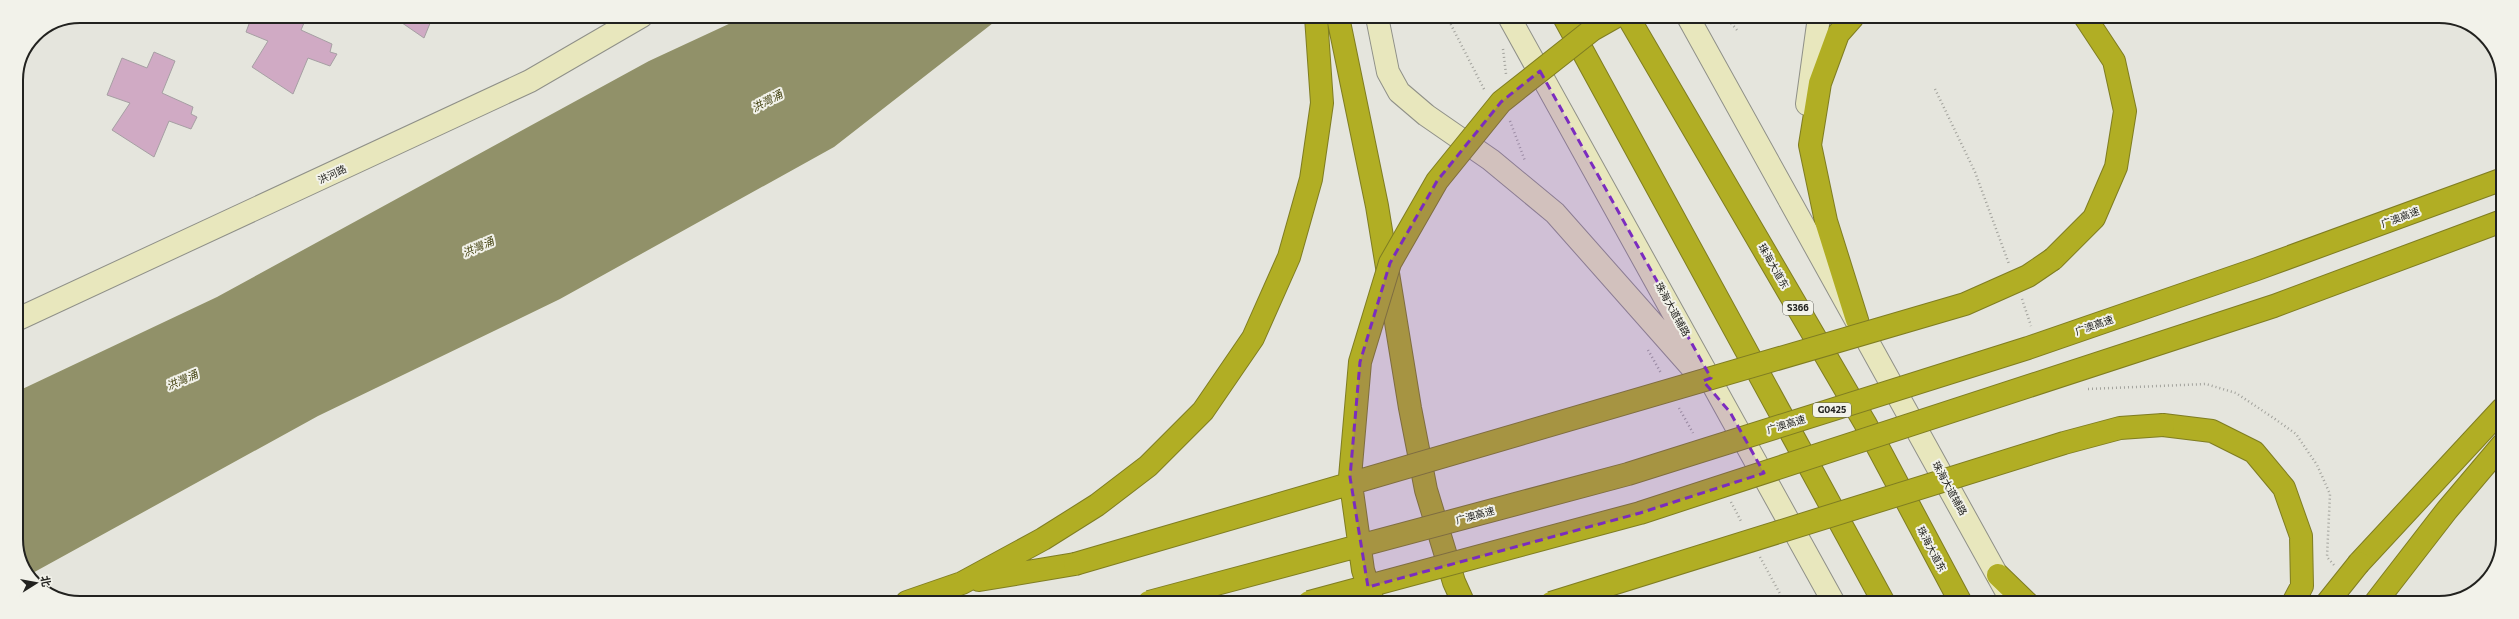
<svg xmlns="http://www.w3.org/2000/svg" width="2519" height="619" font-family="Commissioner,'Noto Sans SC',sans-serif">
<rect width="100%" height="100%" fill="#e5e5dd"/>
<path fill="#919169" d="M746,16H1002L834,147L560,299L318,416L29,575L17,547L16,392L217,297L649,61Z"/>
<path fill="#d0aac4" stroke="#a69fa3" d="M252,16H307L301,30L332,44L330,52L337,54L330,66L308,58L293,94L252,67L268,41L246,32Z
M392,16H433L424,38Z
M154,52L175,61L162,93L193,107L191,114L197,117L191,129L169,121L154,157L112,130L130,103L107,95L122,58L147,68Z"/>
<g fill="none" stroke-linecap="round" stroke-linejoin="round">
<defs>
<path id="secondary" d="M1377,17L1388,72L1399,92L1426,115L1491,160L1555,213L1701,378
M1509,17L1834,603
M1688,17L2006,591
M1807,104L1819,17
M16,320L530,81L642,16"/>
<path id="highway" d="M1338,17L1377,206L1410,408L1426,490L1454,582L1463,602
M1564,17L1884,603
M1628,17L1865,423L1961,603
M1853,17L1838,34L1820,83L1810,145L1826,221L1857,320
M2053,259L2094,218L2116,167L2125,111L2114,61L2085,17
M2163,425L2212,431L2254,452L2284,488L2301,536L2302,586L2293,603
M2359,563L2502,409
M1998,575L2027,603
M979,580L1075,564
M907,602L962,583L1043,539L1097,505L1148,466L1203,411L1253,338L1289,257L1311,179L1322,103L1316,17
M2375,603L2447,510L2502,445"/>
</defs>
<use href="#secondary" stroke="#8f9088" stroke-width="24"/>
<use href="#highway" stroke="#7f7d22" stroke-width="24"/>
<path stroke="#a2a29c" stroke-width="2.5" stroke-dasharray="1 3" stroke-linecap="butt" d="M1447,17L1485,91
M1726,17L1737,30
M1503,49L1506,74
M1935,89L1975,172L2009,264
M1510,121L1525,161
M2022,299L2031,326
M1648,350L1661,373
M2088,389L2206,384L2236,393L2275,419L2296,434L2317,465L2330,494L2327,557L2334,565
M1679,408L1693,433
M1731,502L1742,523
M1760,557L1785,603"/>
<use href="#secondary" stroke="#e8e7bd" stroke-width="22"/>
<use href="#highway" stroke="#b1ae24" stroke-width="22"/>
<defs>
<path id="highway-bridge" d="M1075,564L1965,304L2028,276L2053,259
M1149,602L1628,474L2028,348L2257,269L2503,179
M1309,602L1640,513L2274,306L2502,221
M1373,602L1363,570L1350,477L1360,362L1390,263L1437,181L1501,102L1592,30L1615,17
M1551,603L2064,443L2120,428L2163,425
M2327,603L2359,563"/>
</defs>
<use href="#highway-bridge" stroke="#7f7d22" stroke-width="24" stroke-linecap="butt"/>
<use href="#highway-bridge" stroke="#b1ae24" stroke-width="22"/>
</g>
<path fill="#7b2cbf" fill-opacity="0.2" stroke="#7b2cbf" stroke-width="3" stroke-dasharray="8 5" stroke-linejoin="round" d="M1540,71L1711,378L1703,381L1730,412L1764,473L1640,513L1368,587L1350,477L1360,362L1390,263L1437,181L1501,102Z"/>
<g text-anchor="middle" stroke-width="4" stroke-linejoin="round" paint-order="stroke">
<g fill="#f2f2ea" stroke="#60605c" stroke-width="1">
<rect x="1783" y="301" width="30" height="14" rx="3"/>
<rect x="1813" y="403" width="38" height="14" rx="3"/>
</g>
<g font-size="9" font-weight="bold" fill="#22221f">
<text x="1798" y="311">S366</text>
<text x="1832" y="413">G0425</text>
</g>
<g font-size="10" fill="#22221f" stroke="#f2f2ea">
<text transform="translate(332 174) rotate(-25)" y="4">洪河路</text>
<text transform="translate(2400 217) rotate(-20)" y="4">广澳高速</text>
<text transform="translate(1774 266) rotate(60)" y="4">珠海大道东</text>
<text transform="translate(1673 309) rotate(61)" y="4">珠海大道辅路</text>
<text transform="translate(2094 325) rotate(-19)" y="4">广澳高速</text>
<text transform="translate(1786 424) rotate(-17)" y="4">广澳高速</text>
<text transform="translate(1950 488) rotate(61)" y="4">珠海大道辅路</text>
<text transform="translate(1475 515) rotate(-15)" y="4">广澳高速</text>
<text transform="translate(1932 549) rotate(62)" y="4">珠海大道东</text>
</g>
<g font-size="11" font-style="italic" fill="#444311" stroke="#f2f2ea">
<text transform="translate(767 101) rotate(-28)" y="4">洪灣涌</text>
<text transform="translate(478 247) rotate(-24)" y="4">洪灣涌</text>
<text transform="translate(182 380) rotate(-24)" y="4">洪灣涌</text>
</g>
</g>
<path d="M0 0H2519V619H0ZM80 23H2439A57 57 0 0 1 2496 80V539A57 57 0 0 1 2439 596H80A57 57 0 0 1 23 539V80A57 57 0 0 1 80 23Z" fill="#f2f2ea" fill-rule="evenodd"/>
<path fill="none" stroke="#22221f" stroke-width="2" d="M80 23H2439A57 57 0 0 1 2496 80V539A57 57 0 0 1 2439 596H80A57 57 0 0 1 23 539V80A57 57 0 0 1 80 23Z"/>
<g transform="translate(36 583) rotate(79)" stroke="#f2f2ea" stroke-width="3" paint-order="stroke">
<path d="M0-3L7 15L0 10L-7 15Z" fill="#22221f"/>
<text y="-6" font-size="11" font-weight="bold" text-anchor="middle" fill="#22221f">北</text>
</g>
</svg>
